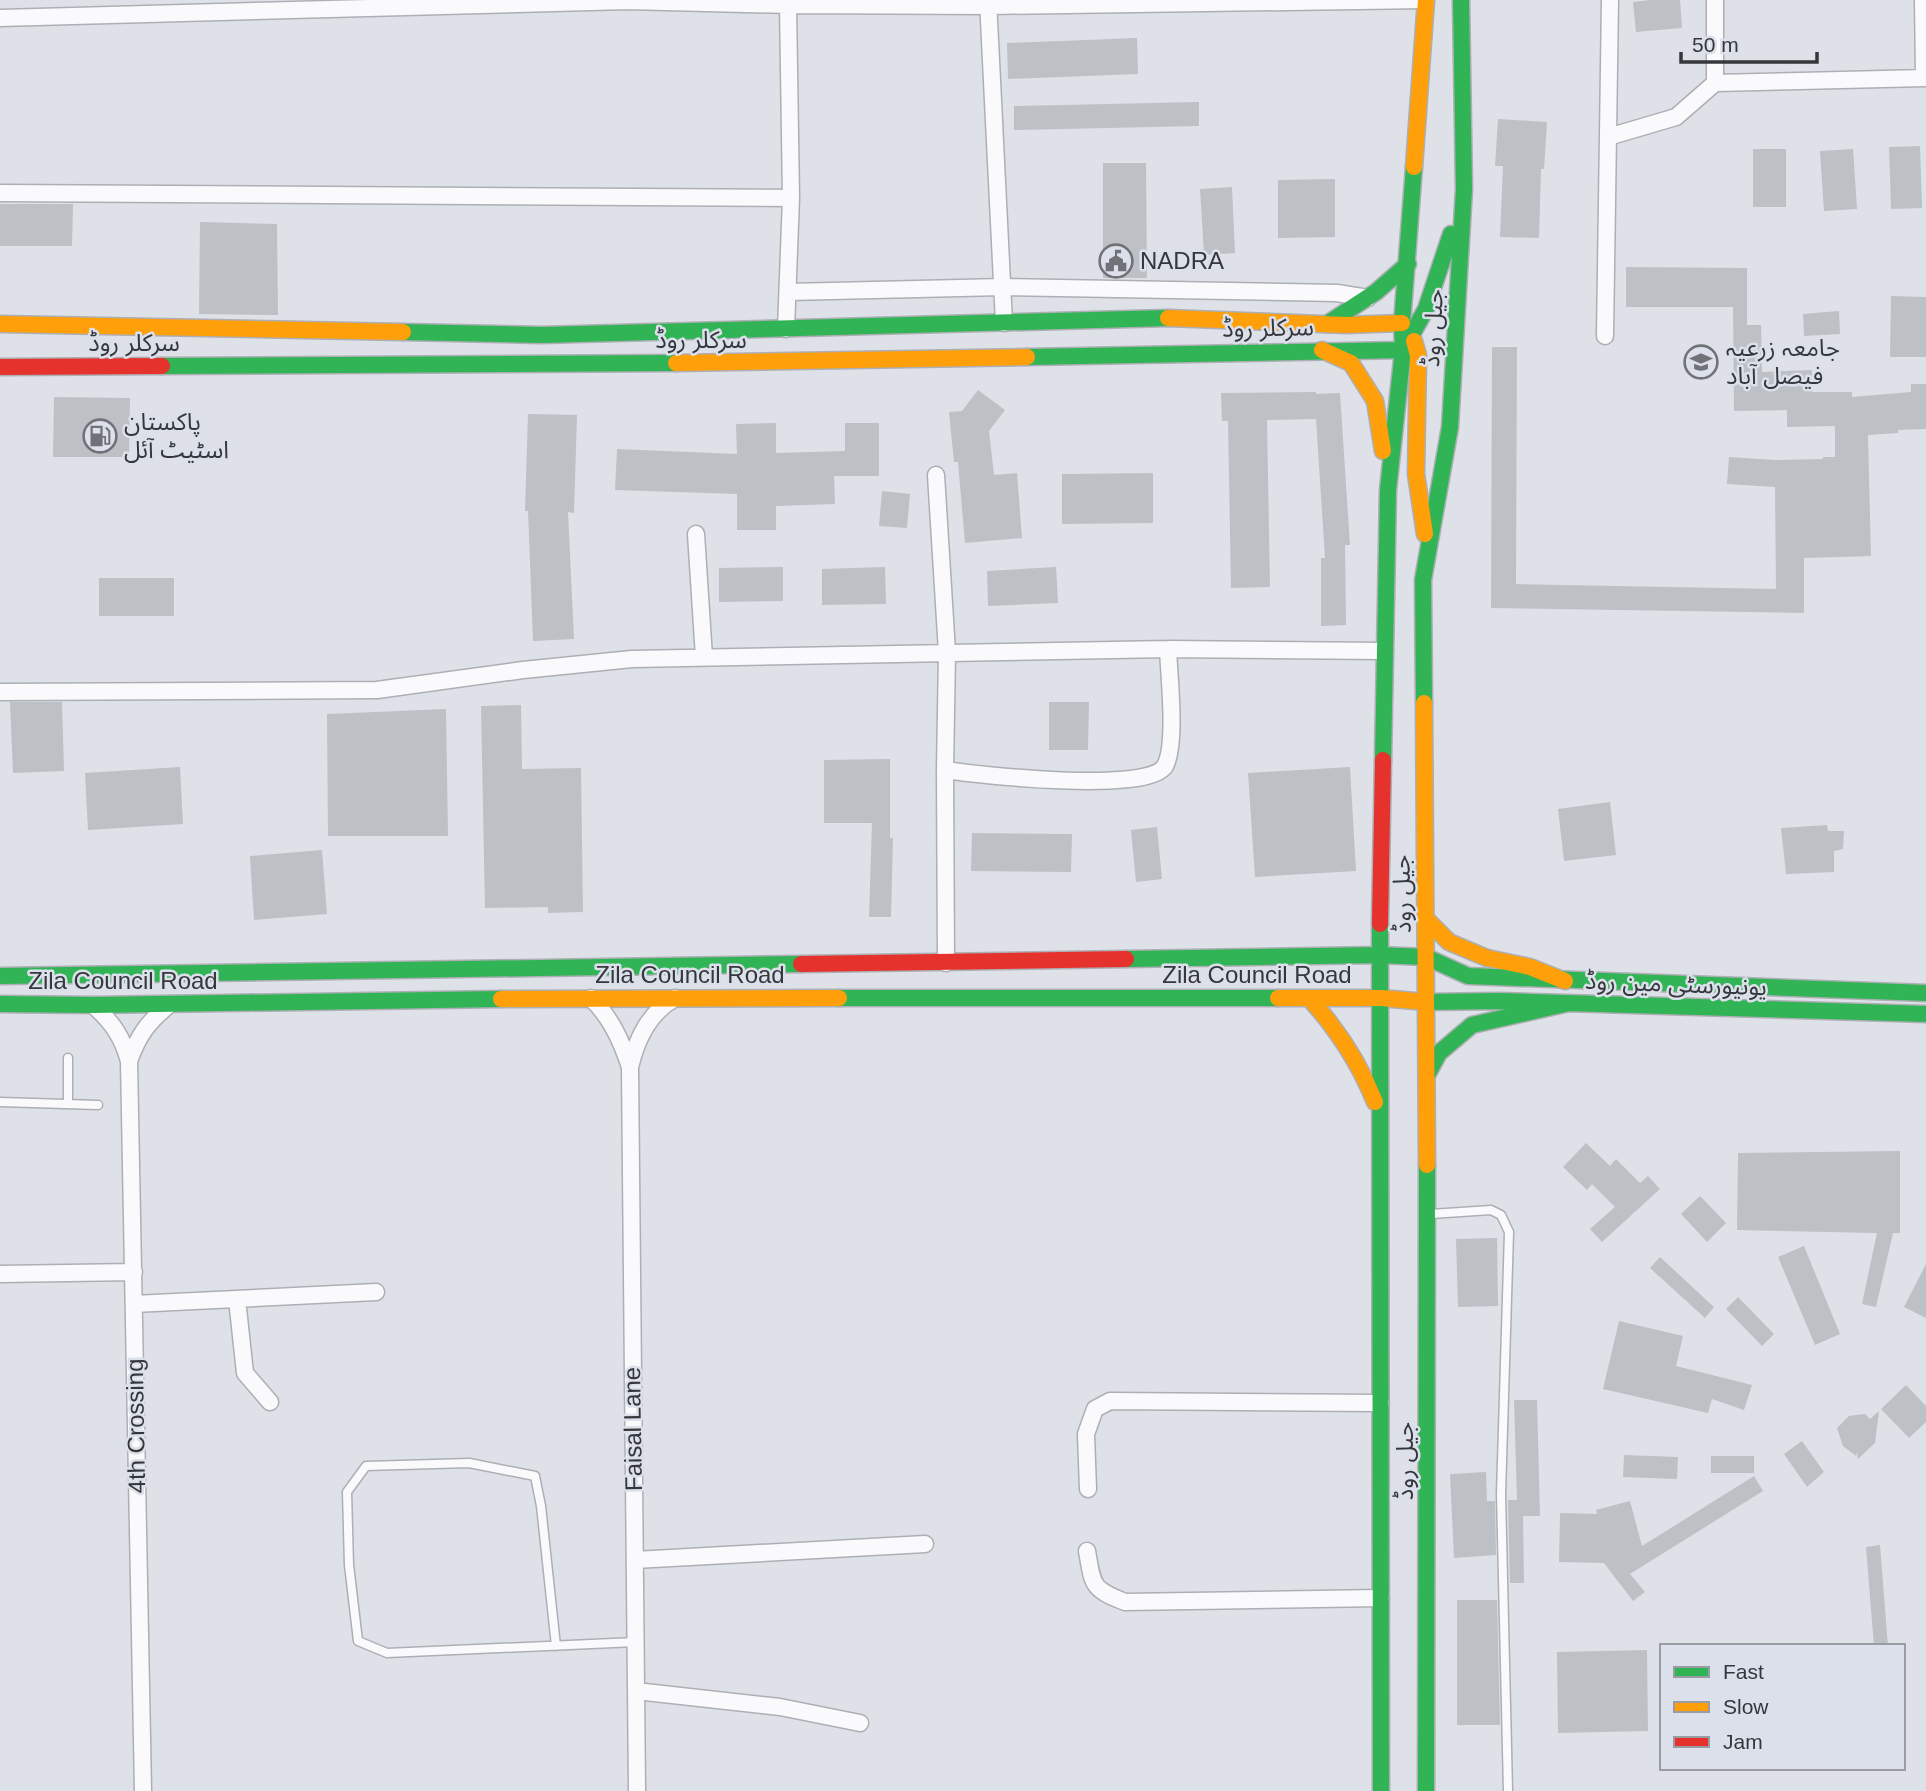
<svg xmlns="http://www.w3.org/2000/svg" width="1926" height="1791" font-family="Helvetica,'Noto Sans Arabic',sans-serif">
<rect width="100%" height="100%" fill="#dee1e8"/>
<path fill="#bdc0c5" d="M1650,0H1680L1682,28L1636,32L1633,2Z
M1137,38L1138,74L1008,79L1007,43Z
M1199,102V126L1014,130V106Z
M1498,119L1547,122L1544,169H1541L1539,238L1500,237L1503,166H1495Z
M1920,146L1922,208L1891,209L1889,147Z
M1753,149H1786V207H1753Z
M1853,149L1857,209L1824,211L1820,151Z
M1103,163H1146L1147,278H1103Z
M1335,179V237L1278,238V180Z
M1232,187L1235,253L1204,255L1200,189Z
M0,204H73L72,246H0Z
M200,222L277,224L278,315L199,314Z
M1626,267L1747,268V325H1761L1762,372L1812,370V392H1852V397L1911,392V384H1926V429L1898,430V433L1868,435L1871,556L1804,558V613L1491,608L1492,347H1517L1516,584L1776,589L1775,487L1727,484L1729,457L1775,460L1823,459V457H1835V426L1787,427V410L1734,411L1733,307H1626Z
M1891,296L1926,297V357H1890Z
M1839,311L1840,334L1804,336L1803,314Z
M978,390L1005,410L989,431L994,475L1017,473L1022,538L965,543L958,462H954L949,412L962,411Z
M1316,392V394L1340,393L1350,545H1345L1346,625L1321,626V558H1325L1316,419L1267,420L1270,587L1231,588L1228,421H1222L1221,393Z
M54,397L130,398L129,457H53Z
M528,414L577,415L574,513L568,512L574,639L533,641L528,511H525Z
M776,423V453L845,451V423H879V476H834L835,504L776,506V530H737V494L615,490L617,449L737,454L736,424Z
M1153,473V523L1062,524V474Z
M882,491L910,494L907,528L879,526Z
M783,567V601L719,602V568Z
M885,567L886,604L822,605V569Z
M1056,567L1058,603L988,606L987,571Z
M99,578H174V616H99Z
M10,702H62L64,771L13,773Z
M1049,702H1089L1088,750H1049Z
M521,705L522,769L581,768L583,912L548,913V907L485,908L481,706Z
M446,709L448,836H328L327,714Z
M890,759V838H893L891,917H869L872,823H824V760Z
M180,767L183,824L88,830L85,773Z
M1350,767L1356,871L1255,877L1248,773Z
M1610,802L1616,855L1564,861L1558,809Z
M1827,825L1828,831H1844L1843,849L1834,851V872L1786,874L1781,828Z
M1157,827L1162,879L1136,882L1131,830Z
M972,833L1072,834L1071,872L971,871Z
M322,850L327,914L254,920L250,856Z
M1586,1143L1610,1166L1616,1159L1640,1183L1648,1176L1660,1189L1602,1242L1590,1229L1615,1207L1592,1184L1587,1190L1563,1167Z
M1900,1151V1233H1893L1876,1307L1862,1304L1877,1233L1737,1230L1738,1153Z
M1700,1196L1726,1223L1707,1242L1681,1214Z
M1497,1238L1498,1306L1458,1307L1456,1239Z
M1804,1246L1840,1334L1815,1345L1778,1257Z
M1660,1257L1714,1307L1705,1318L1650,1268Z
M1926,1264V1318L1904,1307Z
M1738,1297L1774,1334L1762,1346L1726,1309Z
M1619,1321L1683,1336L1676,1366L1752,1385L1744,1410L1712,1399L1708,1413L1603,1389Z
M1906,1385L1926,1406V1422L1909,1438L1881,1409Z
M1514,1400H1537L1540,1516H1523L1524,1583H1510L1508,1500H1517Z
M1879,1411L1875,1443L1858,1459L1857,1452L1856,1456L1843,1446L1837,1428L1849,1416L1865,1414L1870,1419Z
M1802,1441L1824,1472L1807,1487L1784,1454Z
M1624,1455L1678,1457L1677,1479L1623,1477Z
M1711,1456H1754V1473H1711Z
M1486,1472L1487,1501H1495L1496,1555L1454,1558L1450,1474Z
M1754,1476L1763,1491L1630,1574L1645,1592L1633,1601L1604,1563L1559,1562L1560,1513L1597,1514L1596,1510L1630,1501L1642,1546Z
M1880,1545L1888,1646H1874L1866,1547Z
M1457,1600H1497L1500,1725H1457Z
M1647,1650L1648,1731L1558,1733L1557,1652Z"/>
<g fill="none" stroke-linecap="round" stroke-linejoin="round">
<defs>
<path id="lane" d="M68,1058V1104
M0,1102L98,1105
M1431,1214L1491,1210L1501,1215L1509,1232L1501,1494L1508,1791
M556,1646L541,1506L535,1476L469,1463L366,1466L347,1492L349,1565L358,1641L387,1653L636,1642"/>
<path id="street" d="M988,0L1004,323
M1923,0L1924,78
M0,18L627,1L788,5L989,6L1426,0
M1715,83V0
M1608,137L1676,117L1715,83L1926,78
M0,193L791,198
M788,292L1003,287L1337,293L1368,298
M786,329L791,198L788,5
M1605,336L1610,0
M936,475L947,652L945,770C979,775 1148,794 1165,766C1177,744 1169,676 1168,649
M696,534L704,657
M0,692L377,690L523,670L632,659L1168,649L1385,651
M945,770L946,963
M591,998C611,1018 621,1040 630,1067
M93,1005C112,1022 122,1036 129,1061L143,1791
M129,1061C139,1034 148,1022 170,1004
M0,1274L134,1272
M237,1299L245,1373L270,1402
M134,1304L376,1292
M1088,1489L1086,1434L1095,1409L1110,1401L1381,1403
M1087,1551C1093,1585 1091,1589 1125,1602L1381,1598
M635,1560L925,1544
M636,1691L780,1707L860,1723
M637,1791L630,1067C637,1038 649,1013 675,998"/>
<path id="fast" d="M1327,324L1376,292L1408,264
M403,332L542,335L1168,318
M1403,350L1426,309L1451,234
M1027,357L1403,350
M162,366L676,363
M1424,703L1423,580L1450,427L1464,189L1461,0
M1383,760L1388,490L1403,350L1402,323L1414,167
M1380,924L1381,1791
M1426,957L1468,976L1926,993
M1126,959L1379,955L1426,957
M0,976L801,964
M839,998H1278
M1426,1002L1499,1001L1926,1014
M0,1004L93,1005L501,999
M1427,1075L1439,1053L1472,1025L1569,1003
M1426,1791L1427,1165"/>
<path id="slow" d="M1414,167L1426,0
M1168,318L1346,325L1402,323
M0,324L403,332
M1414,341L1418,355L1416,474L1425,534
M1322,350L1351,363L1375,401L1383,451
M676,363L1027,357
M1424,703L1427,1165
M1425,918L1449,942L1487,958L1530,967L1565,981
M1278,998H1381L1426,1002
M1309,998C1338,1030 1359,1062 1375,1102
M501,999L839,998"/>
<path id="jam" d="M0,367L162,366
M1380,924L1383,760
M801,964L1126,959"/>
</defs>
<use href="#lane" stroke="#adafb4" stroke-width="11"/>
<use href="#street" stroke="#adafb4" stroke-width="19"/>
<use href="#fast" stroke="#adafb4" stroke-width="19"/>
<use href="#slow" stroke="#adafb4" stroke-width="19"/>
<use href="#jam" stroke="#adafb4" stroke-width="19"/>
<use href="#lane" stroke="#fafafc" stroke-width="8"/>
<use href="#street" stroke="#fafafc" stroke-width="16"/>
<use href="#fast" stroke="#30b455" stroke-width="16"/>
<use href="#slow" stroke="#ff9f0a" stroke-width="16"/>
<use href="#jam" stroke="#e5322d" stroke-width="16"/>
</g>
<defs>
<symbol id="civic-ring" viewBox="-11 -11 22 22"><circle r="9.5" fill="#dbe0eb" stroke="#707278" stroke-width="1.5"/><path d="M-.6-6.5H3V-4.5H.6V-3L4-1V1h2V6H-6V1h2V-1L-.6-3ZM-1.2 2.5V6h2.4V2.5Z" fill="#707278"/></symbol>
<symbol id="university-ring" viewBox="-11 -11 22 22"><circle r="9.5" fill="#dbe0eb" stroke="#707278" stroke-width="1.5"/><path d="M0-5L7-2L0 1L-7-2ZM-4 1L0 2.5L4 1V4Q0 6-4 4Z" fill="#707278"/></symbol>
<symbol id="fuel-ring" viewBox="-11 -11 22 22"><circle r="9.5" fill="#dbe0eb" stroke="#707278" stroke-width="1.5"/><path d="M-5.5-6h7V0h2V4h1.3V-2.5L3-4.5l.8-.8L6-3V5H2.5V1h-1V6h-7ZM-4.2-4.7v3.2H.2V-4.7Z" fill="#707278"/></symbol>
</defs>
<g fill-rule="evenodd">
<use href="#civic-ring" x="1097" y="242" width="38" height="38"/>
<use href="#university-ring" x="1682" y="343" width="38" height="38"/>
<use href="#fuel-ring" x="81" y="417" width="38" height="38"/>
</g>
<g text-anchor="middle" stroke-width="5" stroke-linejoin="round" paint-order="stroke">
<g font-size="24" fill="#35373b" stroke="#dbe0eb" text-anchor="start">
<text x="1140" y="269">NADRA</text>
<text x="1726" y="356">جامعہ زرعیہ<tspan x="1726" dy="28">فیصل آباد</tspan></text>
<text x="124" y="430">پاکستان<tspan x="124" dy="28">اسٹیٹ آئل</tspan></text>
</g>
<g font-size="24" fill="#35373b" stroke="#dbe0eb">
<text transform="translate(1268 328) rotate(-1)" y="8">سرکلر روڈ</text>
<text transform="translate(1433 328) rotate(-87)" y="8">جیل روڈ</text>
<text x="701" y="348">سرکلر روڈ</text>
<text x="134" y="351">سرکلر روڈ</text>
<text transform="translate(1402 894) rotate(-91)" y="8">جیل روڈ</text>
<text x="690" y="983">Zila Council Road</text>
<text x="1257" y="983">Zila Council Road</text>
<text x="123" y="989">Zila Council Road</text>
<text transform="translate(1676 984) rotate(2)" y="8">یونیورسٹی مین روڈ</text>
<text transform="translate(136 1426) rotate(-91)" y="8">4th Crossing</text>
<text transform="translate(633 1429) rotate(-91)" y="8">Faisal Lane</text>
<text transform="translate(1405 1461) rotate(-90)" y="8">جیل روڈ</text>
</g>
</g>
<rect x="1660" y="1644" width="245" height="126" fill="#dbe0eb" stroke="#999ca5" stroke-width="2"/>
<rect x="1674" y="1667" width="35" height="10" fill="#30b455" stroke="#999ca5" stroke-width="2"/>
<text x="1723" y="1679" font-size="21" fill="#35373b">Fast</text>
<rect x="1674" y="1702" width="35" height="10" fill="#ff9f0a" stroke="#999ca5" stroke-width="2"/>
<text x="1723" y="1714" font-size="21" fill="#35373b">Slow</text>
<rect x="1674" y="1737" width="35" height="10" fill="#e5322d" stroke="#999ca5" stroke-width="2"/>
<text x="1723" y="1749" font-size="21" fill="#35373b">Jam</text>
<path d="M1681 52v10h136v-10" fill="none" stroke="#35373b" stroke-width="3.5"/>
<text x="1692" y="52" font-size="21" fill="#35373b" stroke="#dbe0eb" stroke-width="5" paint-order="stroke">50 m</text>
</svg>
